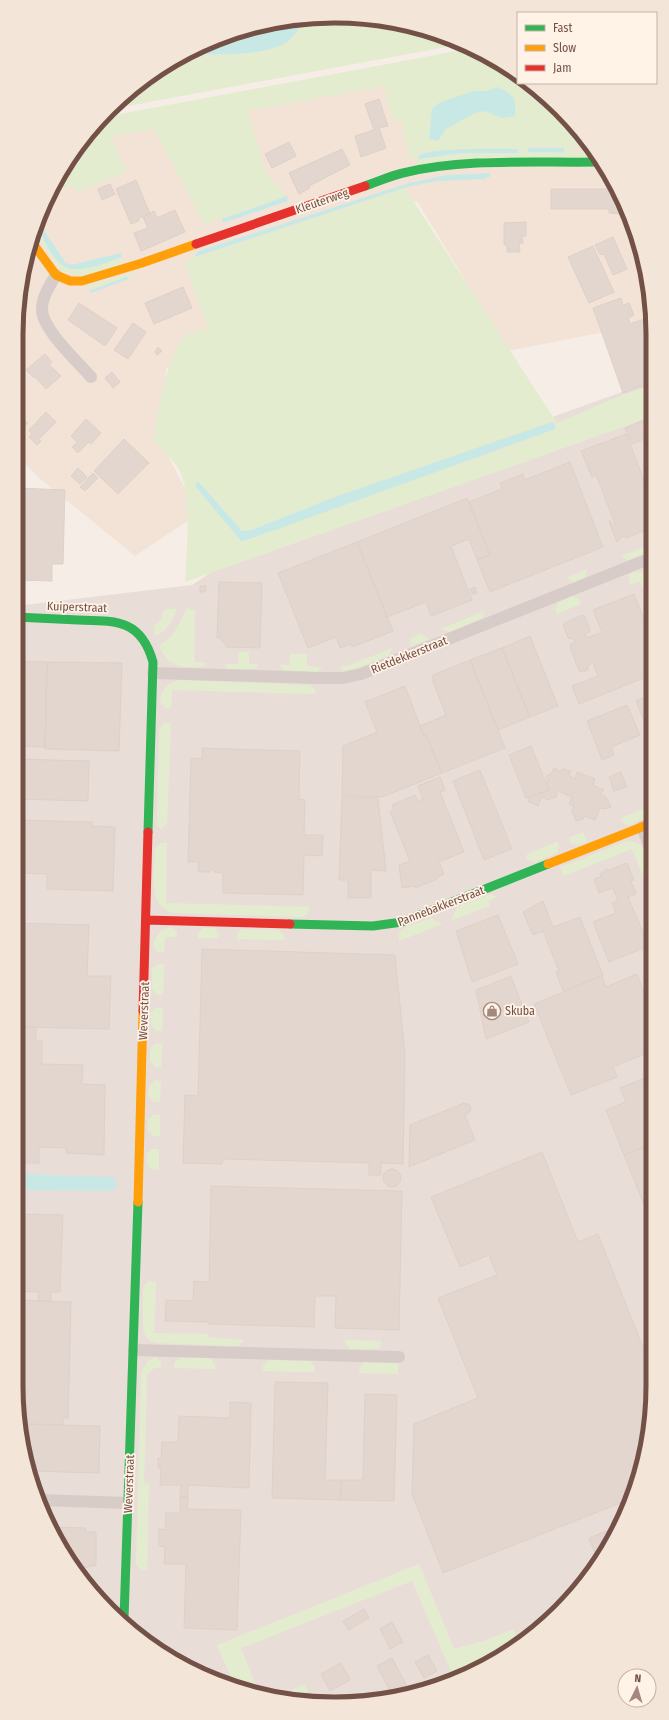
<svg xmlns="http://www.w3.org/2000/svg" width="669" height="1720" font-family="'Fira Sans Condensed',sans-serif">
<rect width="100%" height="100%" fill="#f6eee6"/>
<path fill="#f2e3d6" d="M511,70L518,75V83H527L574,125L629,212L650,293V323L508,351L417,201L189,276L214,326L166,369L160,440L198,514L135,556L38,477L16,455V335L27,252L49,193L82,140L369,78Z"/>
<path fill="#e9ded7" d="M650,382L653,1385L642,1468L620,1527L587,1579L523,1639L415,1692L397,1698L293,1701L232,1687L175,1661L95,1595L59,1545L33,1488L16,1385V606L192,585L317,501Z"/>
<path fill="#e4ecd0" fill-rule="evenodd" d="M356,17L417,27L457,45L112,109L125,95L175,59L185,54L213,55L240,54L287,42L306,18Z
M467,49L511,70L518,75V83H527L574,125L588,147H572L573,152H591L594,157L417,164L415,157L410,158L401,120L393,121L384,86L248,111L267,175L287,196L222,219L204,224L154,129L111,137L127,172L77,192L73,185L48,195L82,140L104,117ZM498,87L501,118L485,111L475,113L446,129L457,98L472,91H487ZM534,147H558L561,150L559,152H531V149ZM518,149V153H462L419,159L418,155C450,147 485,150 518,149Z
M405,188L557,423L620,396L650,386L651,417L185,582C186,553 193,492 178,468C171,458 161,449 153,440C157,418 168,348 185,336C191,332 201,330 208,328L184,261ZM552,422L555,424V429L247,540H241L195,486L199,482L242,531H248L338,496Z
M39,231L60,264L66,268L120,258L121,264L82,276L62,272L35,234Z
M132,273L135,278L118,283L128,279L126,277L90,290L88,285Z
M649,545L646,553L628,560L621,556Z
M588,569L585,577L574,582L566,578Z
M635,572L644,573L651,579V607L640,581L630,585L629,574Z
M573,596L579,599L581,604L557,614L555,609L559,602Z
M187,608L195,611L194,662L207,663L202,667C180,667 170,669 159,646L170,638L176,630Z
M166,609H177C173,620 167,633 154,636V626L162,618L163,612Z
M484,611L482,618L449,632L441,629Z
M421,634L429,639L410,647L411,638Z
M392,648L389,656L360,667L343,671L339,667L350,665Z
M239,652H249V664H259L254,669H229L224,664H238Z
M290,654H307V666L322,667L317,672L284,670L279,665H290Z
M181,680L310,685L316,691V694L172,690L171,708H165L160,702C161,689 168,682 181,680Z
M164,723H171L167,823L161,829L157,825L159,729Z
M652,805V815L629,825L623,823L621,818Z
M583,832L587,842L577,845L571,843L569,838Z
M627,841C655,842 652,878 652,897L632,849L563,876L560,867Z
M557,842L559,847L557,853L535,862L527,860L526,855Z
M161,843H167L166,903L309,907V912L304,917L173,913C146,906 155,870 155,848Z
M491,894L497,897L488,901L490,906L452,920L457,907Z
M432,918L442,924L399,941V933L405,927Z
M172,927L177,932V937H165L164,952H158L153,947C154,936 161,929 172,927Z
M203,928H214L219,933L218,938H198V934Z
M242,929L279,930L284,935V940L237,939V934Z
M158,964H164L163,995H157L152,989V969Z
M156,1008H163L162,1031H156L151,1025V1013Z
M155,1044H162L161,1067H155L150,1061V1049Z
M155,1080L161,1081L160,1102H154L148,1096L149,1086Z
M153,1115H160V1136H153L148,1130V1120Z
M152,1149H159V1170H152L147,1164V1154Z
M149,1281L156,1282L154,1333L208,1334L209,1338L244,1340L238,1346L157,1343C148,1341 144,1336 143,1327V1287Z
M345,1340L381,1341L380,1349H350L345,1343Z
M156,1357L161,1362V1367L154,1368L147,1375L144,1483L149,1484L147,1570H141L136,1564L141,1373L148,1361Z
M181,1357L209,1358L215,1364V1369L174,1368V1363Z
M269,1360L310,1361L315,1367V1372L263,1371V1366Z
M365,1362L398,1363V1374L359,1373L360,1368Z
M419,1564L454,1649L484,1641L513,1629L517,1637L525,1632L527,1636L511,1650L457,1680L443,1684L441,1681L451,1671L412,1581L241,1648L259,1693L236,1688L217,1645Z
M304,1684L310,1696C297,1703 291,1701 277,1698Z"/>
<path fill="#c8e8e6" d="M306,18C301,25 294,37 287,42C263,57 212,55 185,54L232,33L293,19Z
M498,87C515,96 516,97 515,116L501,118L485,111L475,113L446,129L438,141L429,139L432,109L439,103L473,91H487Z
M518,149V153H462L419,159L418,156C430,147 500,149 518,149Z
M490,173V177H487L486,179L436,181L407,187L195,257L194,256L199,251L409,183L447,175Z
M287,196L288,201L223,223L222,219Z
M43,229L65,262L71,265L121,253L122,257C108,262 76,276 62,265C52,257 45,242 39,231Z
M126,277H128V279L91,293L89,291Z
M552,422L555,424V429L247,540L241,541L195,486L197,483L199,482L242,531H248L338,496Z
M16,1174L114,1177L116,1180V1189L110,1191L16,1190Z"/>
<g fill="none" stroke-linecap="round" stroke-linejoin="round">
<path stroke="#c8e8e6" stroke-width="4.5" d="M530,150H562"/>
</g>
<path fill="#e2d6ce" stroke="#dfd0c8" d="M379,99L388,126L379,128L386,148L361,157L355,136L374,130L365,104Z
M570,121L574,125L579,133L572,134Z
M289,142L296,156L272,168L265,154Z
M342,149L350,165L309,186L310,188L299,194L289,173Z
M136,180L150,214L139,218V221L131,224L116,189Z
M110,184L115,194L102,200L98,189Z
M551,189H614L623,204V214L609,213V209H551Z
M175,210L185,232L141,251L134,233L148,228L143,217L154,211L157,218Z
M526,222V236H522L523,243H519L520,252H507V245H504V223Z
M613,237L627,269L613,275L604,254L600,255L595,245Z
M593,246L614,292L589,303L568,257Z
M183,287L192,308L154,324L145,303Z
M621,298L623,305L629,303L634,315L628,318L630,324L650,317V383L623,393L593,308Z
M79,303L117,328L105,346L68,320Z
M133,323L146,332L128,359L114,350Z
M158,347L162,351L157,355L155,352Z
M45,354L52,362L49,364L61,376L46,389L35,377L34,378L26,370Z
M112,372L120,382L113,388L105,378Z
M46,412L56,422L39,439L41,441L37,445L29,437L32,434L29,430Z
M19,416L28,423L22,429L16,423V419Z
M651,417V436L632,444L625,428Z
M86,419L101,433L91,444L89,442L78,453L72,447L77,442L71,436Z
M626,434L651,498V528L626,538L625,536L618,539L619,541L617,542L609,521L610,520L612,525L615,524L596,475L592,477L581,451Z
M124,439L149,463L118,494L94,471Z
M570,462L603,547L490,592L477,560L490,555L469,502L502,489L500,483L523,474L525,480Z
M78,468L87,477L80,484L71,476Z
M93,473L98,478L85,491L80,487Z
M16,488L65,490L63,564H52V581L16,580Z
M467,498L490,555L477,560L469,539L451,546L472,600L431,616L426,602L387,617L357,542Z
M357,542L393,631L352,647L351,644L340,648L336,637L308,648L278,573Z
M219,582L262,583L260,648L226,647V645L219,638H217Z
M200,586H206L205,592H200Z
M475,587L477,593L472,594L470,589Z
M634,594L651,636V675L579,704L572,686L598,676L593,663L588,665V670L582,672L579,671L570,647L571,644L575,642L573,639L568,638L563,625L565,623L582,615L585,617L590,629L589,632L585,634L587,638L602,632L593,610Z
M530,636L558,706L530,717L502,648Z
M502,648L530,717L498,730L470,660Z
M470,660L505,748L442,773L426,735L424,736L420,726L446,715L432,679L433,675Z
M16,661L47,662L45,747L16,746Z
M47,662L122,663L119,751L45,749Z
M405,686L424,736L426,735L442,773L382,797L342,796L343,746L377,732L365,702Z
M651,695V738L636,701Z
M627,705L640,735L611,747L614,755L602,760L587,721Z
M531,746L549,790L526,798L509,755Z
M202,748L300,751L299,799L305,800L304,835H323L322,856L304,855L303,895L223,893V873L214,872V870H210V872H198L199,862H188L191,758L202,759Z
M16,759L89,761L88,801L16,799Z
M554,768L560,771L564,769L571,771L569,776L575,779L577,772L595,779L593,785L604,790L600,794L606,797L611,807L603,809L600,808L595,820L584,816L583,819L576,821L572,811L574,806L569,804L572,797L558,791L556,797L547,800L542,797L538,806L529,802L528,798L549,790L546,783L548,782L546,776L551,774Z
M480,770L512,849L484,860L453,781Z
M621,772L627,787L614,791L609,777Z
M440,777L445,790L440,792L464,852L439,862L444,874L436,878L437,879L415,888V886L402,888L399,865L410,861L390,812L394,810L392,805L415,795L418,801L423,799L418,786Z
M342,798H378L386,871L371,870V898H348V880H339Z
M16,820L92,822V826L115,827L113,891L47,889V874L16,873Z
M627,863L634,880L631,881L636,894L628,897L649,946L609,962L593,922L616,913L612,903L618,900L613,888L599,893L594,879L601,877L600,874L604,872L606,869L609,870Z
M543,901L553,927L580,917L603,975L563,991L556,972L559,971L543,931L533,935L523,912Z
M498,915L518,964L472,982L456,931Z
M16,923L89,925L87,976H111L109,1029L16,1027Z
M202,949L395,955L405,1054L403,1164L381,1163V1175H369V1163L223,1159L222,1164L183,1163L185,1095L198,1096Z
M637,974L652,1012V1051L613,1067L617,1077L571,1095L534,1004L602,976L606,987Z
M511,976L529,1022L486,1039L476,990Z
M21,1027H36V1041H42V1064L83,1065L82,1084L105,1085L104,1155L66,1153V1148L39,1147V1163H16V1040H21Z
M652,1075V1143L624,1155L606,1110L626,1102L620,1088Z
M464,1103L468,1104L471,1107L470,1112L465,1115L475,1140L409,1167L410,1125Z
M652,1143L653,1227L624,1155Z
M542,1152L578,1242L598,1234L653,1372V1386L642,1468L628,1505L626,1501L443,1573L412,1494L414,1424L478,1398L438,1298L497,1275L489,1255L460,1267L431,1197Z
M383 1178a9 9 0 1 1 18 0a9 9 0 1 1-18 0Z
M211,1186L402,1191L399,1330L335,1328L336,1296H315L314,1327L208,1324V1322L165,1321L166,1300L193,1301L194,1281L209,1282Z
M16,1214L63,1215L60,1292H51V1301H38L39,1292L16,1291Z
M16,1300L71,1302L68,1418H63V1425L22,1424L16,1386Z
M275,1382L328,1383L325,1480H341V1500L272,1498Z
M365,1394L397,1395L394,1501L341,1500V1480H363Z
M230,1402L251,1403L249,1488L188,1485V1497H180L181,1485H160L161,1468H158V1458H161L162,1442H178L179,1416L230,1418Z
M22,1424L100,1426L99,1473L30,1471Z
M180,1497H188L187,1509L241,1510L237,1630L184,1628L186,1564H164L165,1547L159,1546V1529L165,1530L166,1513H180Z
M621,1525L620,1527L598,1561L589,1538Z
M50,1527L86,1528V1532H96V1565L76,1570L59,1545Z
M89,1588H96V1596L95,1595Z
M364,1609L369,1618L348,1630L343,1621Z
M392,1622L403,1642L390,1649L380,1629Z
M428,1655L437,1671L424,1678L415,1662Z
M392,1658L410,1692L397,1698H394L377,1666Z
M341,1663L350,1680L330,1691L321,1674Z"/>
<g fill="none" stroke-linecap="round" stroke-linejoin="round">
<path stroke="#d7ccc8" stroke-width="12" d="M56,275C50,285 42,297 42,309C41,328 78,362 91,377
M153,673L318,678H343L361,674L651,558
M642,827L652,852
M134,1350L399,1357
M39,1500L128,1503"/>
<path stroke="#30b455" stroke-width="9" d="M365,186C377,182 390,176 403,173C464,158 534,163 597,162
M16,617C37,618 57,619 78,620C116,621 141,619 153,662L148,832
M290,924L373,926L402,922L548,864
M124,1619L138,1202"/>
<path stroke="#ff9f0a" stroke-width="9" d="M31,241L56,275L70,281H82L142,263L196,244
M548,864L652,823
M138,1202L143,1011"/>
<path stroke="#e5322d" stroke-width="9" d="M196,244L365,186
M146,920L290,924
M143,1011L148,832"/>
</g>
<defs>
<symbol id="shop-ring" viewBox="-11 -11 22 22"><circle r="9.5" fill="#fff2e6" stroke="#a2887e" stroke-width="1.5"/><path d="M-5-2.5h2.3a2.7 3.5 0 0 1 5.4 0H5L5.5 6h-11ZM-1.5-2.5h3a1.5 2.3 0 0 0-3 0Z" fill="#a2887e"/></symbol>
</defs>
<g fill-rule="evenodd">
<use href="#shop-ring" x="482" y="1001" width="20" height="20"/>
</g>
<g text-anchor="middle" stroke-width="3.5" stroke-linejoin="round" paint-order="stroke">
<g font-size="12" fill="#745146" stroke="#fff2e6">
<text transform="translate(322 201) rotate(-19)" y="4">Kleuterweg</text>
<text transform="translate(77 607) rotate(2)" y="4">Kuiperstraat</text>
<text transform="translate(409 655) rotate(-22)" y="4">Rietdekkerstraat</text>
<text transform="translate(441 906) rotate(-21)" y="4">Pannebakkerstraat</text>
<text transform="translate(144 1011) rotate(-88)" y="4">Weverstraat</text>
<text transform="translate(129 1484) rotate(-88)" y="4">Weverstraat</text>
</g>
<g font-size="12" fill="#745146" stroke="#fff2e6" text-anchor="start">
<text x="505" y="1015">Skuba</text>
</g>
</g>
<path d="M0 0H669V1720H0ZM334 23H335A311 311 0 0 1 646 334V1386A311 311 0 0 1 335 1697H334A311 311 0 0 1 23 1386V334A311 311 0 0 1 334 23Z" fill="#f4e5d9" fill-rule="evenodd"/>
<path fill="none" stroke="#745146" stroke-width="5" d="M334 23H335A311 311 0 0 1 646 334V1386A311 311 0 0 1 335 1697H334A311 311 0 0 1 23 1386V334A311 311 0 0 1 334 23Z"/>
<rect x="517" y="12" width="140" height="72" fill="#fff2e6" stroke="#c7b2a6"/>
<rect x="525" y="25" width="20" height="6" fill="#30b455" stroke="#c7b2a6"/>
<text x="553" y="32" font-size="12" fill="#745146">Fast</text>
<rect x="525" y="45" width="20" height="6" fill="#ff9f0a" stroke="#c7b2a6"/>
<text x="553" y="52" font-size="12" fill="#745146">Slow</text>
<rect x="525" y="65" width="20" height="6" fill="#e5322d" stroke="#c7b2a6"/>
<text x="553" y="72" font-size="12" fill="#745146">Jam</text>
<g transform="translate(637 1688) rotate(5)"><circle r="19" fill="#fff2e6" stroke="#c7b2a6"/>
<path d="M0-3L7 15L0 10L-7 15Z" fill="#a2887e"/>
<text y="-6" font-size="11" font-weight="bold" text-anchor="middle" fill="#745146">N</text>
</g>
</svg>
